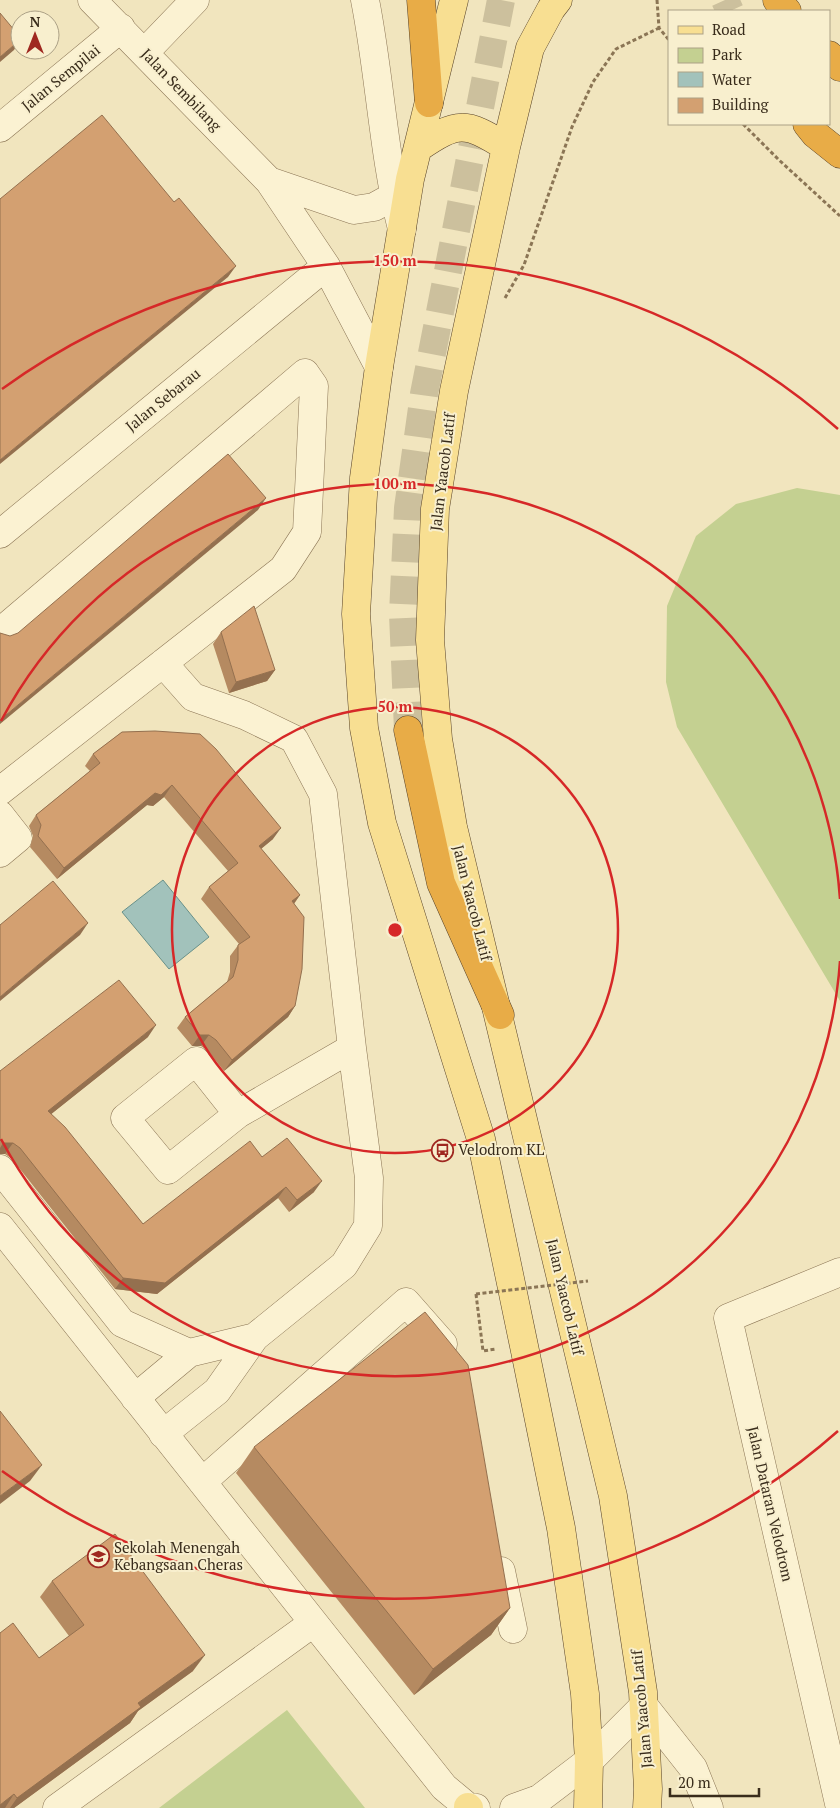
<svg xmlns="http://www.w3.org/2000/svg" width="840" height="1808" font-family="'PT Serif',serif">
<rect width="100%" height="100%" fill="#f1e5be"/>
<path fill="#c4d091" d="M797,488L840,495V1001L677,727L666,682L667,606L696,536L736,504Z
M287,1710L365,1808H159Z"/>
<path fill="#a2c2bb" stroke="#68918a" d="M163,880L209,937L169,969L122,912Z"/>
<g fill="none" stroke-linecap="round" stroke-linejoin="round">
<path stroke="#ccc09d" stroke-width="28" stroke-dasharray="28 14" stroke-linecap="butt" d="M725,0L730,11
M408,730L403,614L408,508L424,394L501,0"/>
<defs>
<path id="minor" d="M92,0L269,181L326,266L379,367
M365,0C380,76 383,154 402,229
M145,52L195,0
M0,128L121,28
M269,181L354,210L374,207L394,196L406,183
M0,534L326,266
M0,632L305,373L314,386L307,532L283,569L0,791
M163,663L193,697L244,715L294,739L323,794L352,1048L238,1114L168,1170L125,1118L196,1061L238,1114
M0,815L18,838L0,853
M0,1169L122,1323L189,1353
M0,1227L444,1787L468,1807L476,1808
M135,1398L189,1353L255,1337
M163,1434L217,1391L255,1337L344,1265L368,1226L369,1178L352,1048
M202,1482L406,1302L443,1344
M501,1571L513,1629
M57,1808L313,1623
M514,1808L539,1799L589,1761L644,1706L693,1768L709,1808
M840,1808L728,1318L840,1272"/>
<path id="major" d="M454,0L410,179L379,367L364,478L356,614L364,728L382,823L481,1139L524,1346L561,1528L585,1694L589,1761L588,1808
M558,0L551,9L530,48L506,147L454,391L435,509L430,640L438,739L453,827L613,1496L643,1692L648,1789L647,1808
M418,148C458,121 465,121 506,147
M468,1807L469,1808"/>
<path id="highway" d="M421,0L429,103
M777,0L787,11
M829,55L840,67
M807,124L815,134L840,154
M408,730L441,883L500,1015"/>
</defs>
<use href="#minor" stroke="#8b7555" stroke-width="29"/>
<use href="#major" stroke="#58432a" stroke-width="29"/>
<use href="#highway" stroke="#58432a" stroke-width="29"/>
<path stroke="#8b7555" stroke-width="3" stroke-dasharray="4 2.5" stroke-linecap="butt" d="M657,0L659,28L669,40
M743,124L779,160L840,216
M505,298L524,265L572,127L593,82L616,49L659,28
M476,1294L483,1351L496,1349"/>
<use href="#minor" stroke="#fbf2d2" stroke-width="28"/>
<use href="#major" stroke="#f8df92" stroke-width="28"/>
<use href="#highway" stroke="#e8ac47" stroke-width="28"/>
<path stroke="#8b7555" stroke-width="3" stroke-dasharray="4 2.5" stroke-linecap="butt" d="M476,1294L588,1281"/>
</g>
<path fill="#b58a61" d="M221,632L275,670L267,681L229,693L213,644Z
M122,732L273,839L261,849L300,895L294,904L295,1006L288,1017L224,1071L208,1051L201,1046H192L177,1028L185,1017L227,982L230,972V956L239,944L201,899L209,887L228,871L164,797L153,806L147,805L57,879L30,847L33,836L29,826L36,815L90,771L85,766L93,754Z
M148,1037L51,1114L143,1224L262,1157L314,1192L289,1212L278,1198L157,1294L115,1289L12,1159L5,1154H0V1071Z
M254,1447L510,1608L491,1635L414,1695L236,1473Z
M52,1581L193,1671L138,1711L130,1723L14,1808H0L39,1658L69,1636L40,1597Z"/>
<path fill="#94704f" d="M20,40L14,50L0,62V57Z
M236,266L228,277L0,464V460Z
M266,498L258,510L0,724V720Z
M275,670L267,681L229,693L236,682Z
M172,785L164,797L153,806L147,805L57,879L64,868L155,793Z
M281,828L273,839L251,857L259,846Z
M300,895L292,906V901Z
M88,923L80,935L0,1001V997Z
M295,1006L288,1017L224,1071L232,1060Z
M156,1025L148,1037L40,1123L48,1111Z
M200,1035H209L201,1046H192Z
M3,1143H13L5,1154H0V1148Z
M322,1181L314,1192L289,1212L297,1200Z
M286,1187L278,1198L157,1294L115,1289L123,1278Z
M42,1465L30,1481L0,1504V1496Z
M510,1608L491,1635L414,1695L433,1669Z
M205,1655L193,1671L138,1711L130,1723L14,1808H10L17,1798L138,1703Z
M14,1794L5,1808H0V1805Z"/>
<path fill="#d3a071" stroke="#94704f" d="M0,13L20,37V40L0,57Z
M102,115L174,202L179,198L236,266L0,460V199Z
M228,454L266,498L0,720V633L10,636L18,633Z
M254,606L275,670L236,682L221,632Z
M155,731L200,734L216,749L281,828L259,846L300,895L292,901L304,917L302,969L295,1006L232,1060L216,1040L209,1035H200L185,1017L233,977L238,960V945L250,937L209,887L238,863L172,785L161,795L155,793L64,868L38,836L41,825L36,815L100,763L93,754L122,732Z
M53,881L88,923L0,997V925Z
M119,980L156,1025L48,1111L65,1127L143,1224L250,1141L262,1157L287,1138L322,1181L297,1200L286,1187L165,1283L123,1278L20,1148L13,1143H3L0,1140V1071Z
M425,1312L468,1365L510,1608L433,1669L254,1447Z
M0,1411L42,1465L0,1496Z
M115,1534L205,1655L138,1703L141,1707L17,1798L14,1794L0,1805V1633L13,1623L39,1658L84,1625L52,1581Z"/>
<g fill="none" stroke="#d62828" stroke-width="2.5">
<circle cx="395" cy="930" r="223"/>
<path d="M840 961A446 446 0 0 1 1 1139M1 721A446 446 0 0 1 840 899"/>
<path d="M838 1431A669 669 0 0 1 2 1471M2 389A669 669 0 0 1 838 429"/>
</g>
<defs>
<symbol id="bus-ring" viewBox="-11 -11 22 22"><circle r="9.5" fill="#f8efce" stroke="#9f2820" stroke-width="1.5"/><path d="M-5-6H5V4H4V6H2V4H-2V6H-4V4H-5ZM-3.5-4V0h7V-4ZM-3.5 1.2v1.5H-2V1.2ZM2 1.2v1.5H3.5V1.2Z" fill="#9f2820"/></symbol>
<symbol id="school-ring" viewBox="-11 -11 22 22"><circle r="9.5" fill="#f8efce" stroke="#9f2820" stroke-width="1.5"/><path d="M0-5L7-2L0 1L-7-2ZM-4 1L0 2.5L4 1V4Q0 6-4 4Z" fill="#9f2820"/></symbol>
</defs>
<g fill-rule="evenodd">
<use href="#bus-ring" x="430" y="1138" width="25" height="25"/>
<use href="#school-ring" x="86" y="1544" width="25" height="25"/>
</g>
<g text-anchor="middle" stroke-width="4" stroke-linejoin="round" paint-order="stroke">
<g font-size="15" fill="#392c1b" stroke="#f8efce">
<text transform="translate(61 78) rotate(-39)" y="5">Jalan Sempilai</text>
<text transform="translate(181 90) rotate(46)" y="5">Jalan Sembilang</text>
<text transform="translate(163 400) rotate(-39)" y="5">Jalan Sebarau</text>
<text transform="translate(443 472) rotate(-83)" y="5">Jalan Yaacob Latif</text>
<text transform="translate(472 903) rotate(76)" y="5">Jalan Yaacob Latif</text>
<text transform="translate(565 1297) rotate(77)" y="5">Jalan Yaacob Latif</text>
<text transform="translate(770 1504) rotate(77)" y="5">Jalan Dataran Velodrom</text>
<text transform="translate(642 1709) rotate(-95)" y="5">Jalan Yaacob Latif</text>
</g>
<g font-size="15" fill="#392c1b" stroke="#f8efce" text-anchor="start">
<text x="458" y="1155">Velodrom KL</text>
<text x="114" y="1553">Sekolah Menengah<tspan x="114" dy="17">Kebangsaan Cheras</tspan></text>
</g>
</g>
<circle cx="395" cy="930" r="8" fill="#d62828" stroke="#f8efce" stroke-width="2.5"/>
<g font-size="15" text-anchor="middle" font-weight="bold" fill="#d62828" stroke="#f8efce" stroke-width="4" stroke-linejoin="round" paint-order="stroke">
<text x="395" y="266">150 m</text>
<text x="395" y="489">100 m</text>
<text x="395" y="712">50 m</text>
</g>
<rect x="668" y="10" width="162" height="115" fill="#f8efce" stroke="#aca186"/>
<rect x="678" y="26" width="25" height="8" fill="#f8df92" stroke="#aca186"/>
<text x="712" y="35" font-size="15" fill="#392c1b">Road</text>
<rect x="678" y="48" width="25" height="15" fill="#c4d091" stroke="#aca186"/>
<text x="712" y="60" font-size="15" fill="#392c1b">Park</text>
<rect x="678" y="72" width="25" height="15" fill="#a2c2bb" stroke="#aca186"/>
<text x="712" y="85" font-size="15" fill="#392c1b">Water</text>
<rect x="678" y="98" width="25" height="15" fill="#d3a071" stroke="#aca186"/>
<text x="712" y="110" font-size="15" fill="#392c1b">Building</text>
<g transform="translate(35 35)"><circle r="24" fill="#f8efce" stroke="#aca186"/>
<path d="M0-4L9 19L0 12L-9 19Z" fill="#9f2820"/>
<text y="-8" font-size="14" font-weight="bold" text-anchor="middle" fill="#392c1b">N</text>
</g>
<path d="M670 1788v8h89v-8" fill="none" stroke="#392c1b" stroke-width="2.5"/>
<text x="678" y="1788" font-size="15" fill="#392c1b" stroke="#f8efce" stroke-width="4" paint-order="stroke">20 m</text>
</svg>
